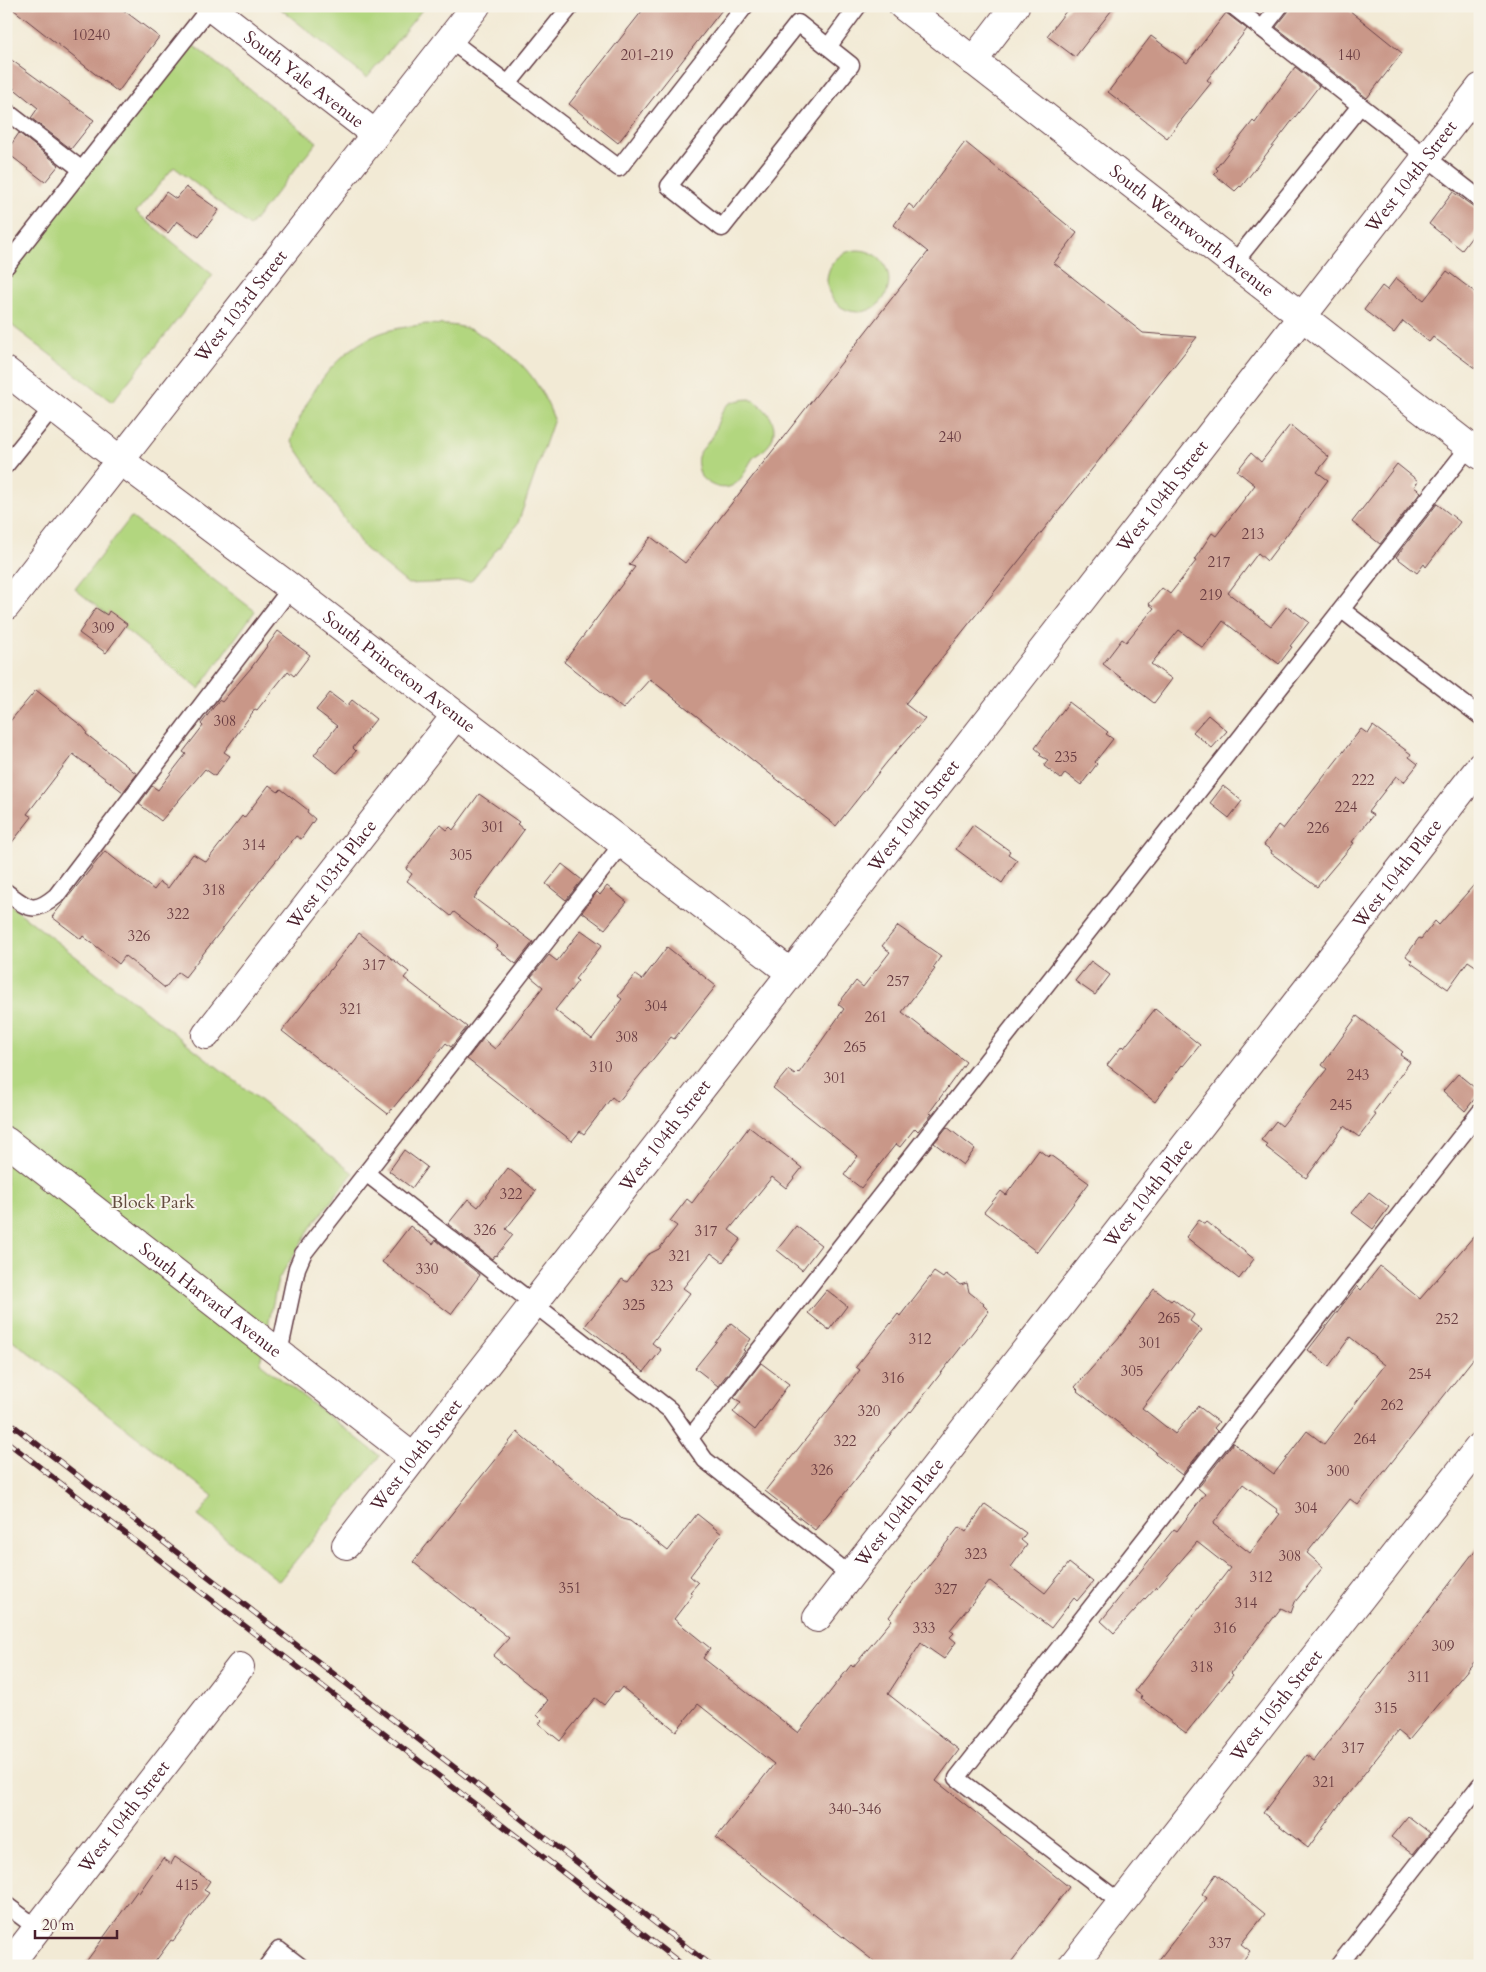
<svg xmlns="http://www.w3.org/2000/svg" width="1486" height="1972" font-family="Cardo,serif">
<rect width="100%" height="100%" fill="#f7f3e8"/>
<filter id="ink" filterUnits="userSpaceOnUse"><feTurbulence type="fractalNoise" baseFrequency=".02" numOctaves="2"/><feDisplacementMap in="SourceGraphic" scale="10" xChannelSelector="R" yChannelSelector="G"/><feConvolveMatrix kernelMatrix="1 2 1 2 8 2 1 2 1" color-interpolation-filters="sRGB"/></filter>
<filter id="wash" filterUnits="userSpaceOnUse"><feTurbulence type="fractalNoise" baseFrequency=".0096" numOctaves="4" result="noise"/><feDisplacementMap in="SourceGraphic" scale="20" xChannelSelector="R" yChannelSelector="G"/><feGaussianBlur stdDeviation="1.12" result="paint"/><feColorMatrix in="noise" values="0 0 0 0 0 0 0 0 0 0 0 0 0 0 0 0 0 1.4 0 .05"/><feComposite in="paint" operator="in"/></filter>
<g filter="url(#wash)">
<rect width="100%" height="100%" fill="#f2ead5"/>
<path fill="#b2d67f" stroke="#7e7a55" d="M277,6H425L367,78Z
M189,42L317,142L250,226L174,167L136,212L213,275L112,402L6,321V279Z
M827 281a31 31 0 1 1 62 0a31 31 0 1 1-62 0Z
M426,324C440,325 455,324 469,329C476,331 483,336 489,340C525,361 539,382 554,419L518,523L471,581L408,584L364,548L291,441C305,399 331,355 374,336C390,328 409,327 426,324Z
M750,399C767,407 783,427 768,446C764,451 758,453 753,458C748,465 746,472 741,478C730,493 713,489 701,477C692,451 702,454 712,436C724,413 718,401 750,399Z
M131,517L255,611L199,689L75,589Z
M6,902L353,1173L311,1227L278,1280L260,1363L380,1456L279,1581L198,1516L213,1496L6,1335Z"/>
<g id="blocks">
<path fill="#c99788" fill-rule="evenodd" d="M9,6H118L159,37L118,92Z
M646,6H725L618,143L569,104Z
M1070,6H1115L1075,57L1047,36Z
M1290,6H1344L1402,53L1367,98L1276,27L1288,12Z
M1226,13L1247,29L1207,80L1211,83L1167,138L1108,92L1151,36L1187,63Z
M6,56L94,120L71,149L31,118L38,108L6,82Z
M1295,67L1319,86L1241,187L1240,186L1235,191L1214,174L1218,170L1216,168L1253,121L1255,123Z
M19,133L59,165L45,182L6,152Z
M965,142L1077,233L1054,263L1143,333L1197,337L905,704L925,719L887,762L836,826L650,679L623,709L564,662L635,567L629,565L651,537L685,563L928,252L894,225L909,204L915,209Z
M186,187L219,210L199,237L177,221L168,233L148,218L166,192L176,199Z
M1453,192L1474,207L1480,209V226L1462,250L1429,224Z
M1447,271L1480,296V372L1433,337L1429,342L1403,321L1394,333L1364,310L1382,286L1387,290L1396,278L1424,300Z
M1290,425L1329,457L1317,472L1328,480L1267,561L1258,553L1228,593L1271,626L1287,606L1309,622L1290,646L1292,647L1279,664L1223,621L1203,648L1179,630L1151,664L1172,679L1154,703L1103,664L1122,639L1126,642L1154,608L1149,604L1162,588L1170,594L1196,561L1194,560L1212,533L1216,536L1255,485L1237,471L1251,453L1261,462Z
M1397,464L1418,481L1414,487L1421,492L1380,544L1352,522Z
M1437,504L1460,522L1426,567L1424,564L1417,573L1396,557Z
M96,608L107,615L109,611L127,624L106,653L79,633Z
M278,631L310,655L294,676L288,671L257,710L255,709L224,752L230,756L215,776L205,769L161,821L139,804L152,786L158,790L186,754L183,752L203,726L201,724L219,700L222,702L251,668Z
M36,690L83,727L87,732L86,734L137,774L123,792L73,754L27,814L32,817L6,850V726Z
M330,693L347,706L352,700L376,719L353,748L356,751L337,773L314,755L337,726L316,710Z
M1069,702L1108,732L1106,734L1113,739L1095,762L1097,764L1081,785L1065,773L1061,779L1044,766L1048,760L1039,755L1041,753L1035,748Z
M1208,715L1227,731L1212,748L1193,732Z
M1373,726L1411,754L1409,757L1418,764L1404,782L1396,776L1368,812L1373,815L1352,842L1354,843L1317,887L1271,853L1272,851L1264,845L1278,825L1283,829L1361,729L1368,734Z
M269,785L278,792L281,789L308,810L307,812L315,819L301,839L296,836L266,873L185,977L178,972L165,988L125,956L119,964L83,936L81,939L52,917L105,851L154,890L160,882L168,888L193,854L206,862L242,816L244,818Z
M1223,786L1242,801L1229,818L1210,803Z
M479,794L519,822L517,824L524,830L474,898L533,942L516,964L496,948L498,946L454,912L451,916L407,881L412,874L406,869L440,824L447,830L450,827L453,830Z
M973,825L1010,851L1008,854L1017,860L1002,883L956,849Z
M562,864L582,880L566,900L546,884Z
M1480,878V969L1468,961L1448,989L1411,963L1412,961L1406,956L1419,938L1421,939L1435,921L1439,925Z
M607,886L627,902L605,929L582,912L597,892L600,895Z
M898,926L941,956L933,968L935,969L902,1012L966,1062L929,1113L932,1114L918,1131L915,1128L900,1147L896,1144L861,1188L844,1175L858,1156L773,1088L788,1070L795,1075L798,1072L799,1073L844,1009L838,1004L856,981L863,987L890,952L882,946Z
M581,930L602,945L575,979L578,981L555,1010L592,1039L622,999L618,996L635,975L642,980L667,947L716,986L674,1039L671,1037L618,1102L612,1097L584,1134L580,1131L572,1141L467,1059L483,1039L495,1049L543,987L531,977L549,955L557,961Z
M359,933L409,972L404,978L467,1027L451,1047L446,1043L388,1114L282,1031Z
M1091,961L1110,975L1095,995L1075,981Z
M1155,1009L1200,1045L1183,1066L1182,1065L1155,1102L1107,1065L1122,1046L1124,1048Z
M1357,1016L1403,1052L1400,1055L1410,1062L1373,1113L1376,1115L1359,1137L1344,1126L1306,1178L1266,1147L1268,1145L1261,1140L1276,1121L1282,1126L1327,1069L1322,1065Z
M1458,1074L1480,1092L1465,1111L1443,1091Z
M749,1127L802,1168L786,1188L772,1177L729,1230L741,1239L723,1262L711,1253L683,1288L690,1293L652,1343L661,1350L644,1372L585,1326L622,1279L627,1282L647,1255L659,1249L677,1226L670,1221L687,1199L692,1203Z
M947,1127L975,1149L963,1165L934,1143Z
M404,1150L427,1167L412,1188L389,1171Z
M1039,1150L1048,1157L1050,1155L1089,1183L1037,1252L984,1212L1001,1191L1006,1195Z
M508,1168L536,1191L506,1229L513,1235L496,1256L495,1255L492,1259L448,1224L468,1199L478,1207Z
M1369,1192L1389,1207L1373,1229L1352,1213Z
M1199,1220L1205,1224L1207,1222L1254,1259L1239,1279L1186,1237Z
M410,1226L433,1244L436,1240L480,1275L451,1314L382,1262Z
M796,1226L821,1245L802,1270L777,1250Z
M1480,1229V1350L1358,1505L1350,1499L1307,1553L1323,1567L1295,1602L1291,1613L1281,1608L1231,1673L1233,1675L1186,1733L1140,1698L1142,1696L1135,1691L1230,1568L1197,1542L1157,1588L1156,1587L1114,1633L1101,1621L1174,1529L1177,1531L1205,1494L1198,1488L1233,1443L1274,1474L1307,1431L1324,1444L1385,1365L1350,1337L1329,1366L1308,1350L1357,1286L1361,1290L1380,1266L1420,1299ZM1243,1484L1278,1510L1277,1512L1280,1514L1250,1553L1213,1524Z
M934,1272L943,1278L946,1274L960,1285L967,1283L969,1292L984,1304L983,1305L989,1311L911,1412L910,1411L879,1448L880,1449L815,1530L765,1491L860,1370L856,1367L898,1314L900,1316Z
M1154,1289L1171,1301L1173,1299L1194,1315L1190,1321L1202,1330L1142,1408L1175,1434L1198,1406L1219,1422L1214,1428L1217,1431L1182,1475L1155,1454L1156,1452L1077,1391L1078,1390L1075,1387L1121,1335Z
M827,1290L847,1306L829,1330L808,1313Z
M731,1323L751,1339L743,1350L745,1351L718,1386L695,1368Z
M761,1363L789,1384L755,1430L733,1412L741,1402L734,1398Z
M517,1432L622,1519L630,1521L668,1551L697,1514L722,1534L690,1576L698,1583L690,1592L693,1594L674,1619L710,1648L703,1658L798,1733L851,1665L853,1667L892,1620L889,1617L903,1598L959,1527L966,1532L985,1504L1026,1533L1021,1540L1027,1545L1011,1567L1045,1593L1069,1563L1093,1582L1077,1601L1074,1598L1051,1628L990,1581L950,1630L954,1633L950,1637L956,1642L944,1659L921,1643L888,1694L959,1750L936,1781L1069,1887L1008,1966H880L716,1838L774,1764L698,1704L676,1731L622,1687L617,1693L615,1691L604,1705L595,1698L560,1741L539,1724L542,1720L537,1715L548,1700L493,1656L509,1638L413,1562Z
M1480,1544V1655L1409,1740L1398,1731L1337,1808L1308,1848L1263,1813L1306,1755L1314,1761Z
M1408,1816L1430,1833L1413,1854L1391,1837Z
M175,1857L210,1881L204,1890L209,1893L173,1941L171,1940L152,1966H83L137,1891L139,1893L163,1858L171,1864Z
M1216,1874L1265,1914L1241,1944L1250,1951L1239,1966H1154L1207,1898L1202,1894Z"/>
</g>
</g>
<g filter="url(#ink)">
<use href="#blocks" fill-opacity="0" stroke="#633d44" stroke-width="1"/>
<g fill="none" stroke-linecap="round" stroke-linejoin="round">
<defs>
<path id="lane" d="M1233,6L1480,199
M798,23L851,65L722,228L669,186Z
M1262,29L1280,6
M450,40L619,168L745,6
M828,47L858,6
M508,84L571,6
M6,111L82,170
M1234,263L1360,106
M6,266L211,6
M6,465L53,407
M1342,610L1480,716
M6,892C28,908 33,915 56,896L291,588
M366,1173L670,1410L705,1460L850,1575
M279,1353L297,1268L303,1254L623,843
M690,1438L1469,447
M1121,1903L957,1778L1480,1112
M6,1905L37,1928
M267,1966L279,1950L300,1966
M1338,1966L1480,1785"/>
<g id="street">
<path id="s1" d="M209,6L375,134"/>
<path d="M973,61L1015,6"/>
<path id="s2" d="M6,371L120,460L291,588L791,973"/>
<path id="s3" d="M206,1035L456,715"/>
<path id="s4" d="M6,1141L414,1458"/>
<path id="s5" d="M346,1545L1480,88"/>
<path id="s6" d="M817,1618L1480,767"/>
<path id="s7" d="M8,1966L240,1667"/>
<path id="s8" d="M1072,1966L1480,1446"/>
</g>
<g id="secondary">
<path id="s9" d="M903,6L1480,455"/>
<path id="s10" d="M6,606L476,6"/>
</g>
</defs>
<use href="#lane" stroke="#633d44" stroke-width="19"/>
<use href="#street" stroke="#633d44" stroke-width="30"/>
<use href="#secondary" stroke="#633d44" stroke-width="30"/>
<use href="#lane" stroke="#fff" stroke-width="16"/>
<use href="#street" stroke="#fff" stroke-width="28"/>
<use href="#secondary" stroke="#fff" stroke-width="28"/>
<defs>
<path id="rail" d="M6,1420L711,1966
M6,1441L684,1966"/>
</defs>
<use href="#rail" stroke="#4a1f2b" stroke-width="5.5"/>
<use href="#rail" stroke="#f7f3e8" stroke-width="4" stroke-dasharray="11" stroke-linecap="butt"/>
</g>
</g>
<g text-anchor="middle" stroke-width="4" stroke-linejoin="round" paint-order="stroke">
<g font-size="15" fill="#6a3d42">
<text x="91" y="40">10240</text>
<text x="647" y="60">201-219</text>
<text x="1349" y="60">140</text>
<text x="950" y="442">240</text>
<text x="1253" y="539">213</text>
<text x="1219" y="567">217</text>
<text x="1211" y="600">219</text>
<text x="103" y="633">309</text>
<text x="225" y="726">308</text>
<text x="1066" y="762">235</text>
<text x="1363" y="785">222</text>
<text x="1346" y="812">224</text>
<text x="493" y="832">301</text>
<text x="1318" y="833">226</text>
<text x="254" y="850">314</text>
<text x="461" y="860">305</text>
<text x="214" y="895">318</text>
<text x="178" y="919">322</text>
<text x="139" y="941">326</text>
<text x="374" y="970">317</text>
<text x="898" y="986">257</text>
<text x="656" y="1011">304</text>
<text x="351" y="1014">321</text>
<text x="876" y="1022">261</text>
<text x="627" y="1042">308</text>
<text x="855" y="1052">265</text>
<text x="601" y="1072">310</text>
<text x="1358" y="1080">243</text>
<text x="835" y="1083">301</text>
<text x="1341" y="1110">245</text>
<text x="511" y="1199">322</text>
<text x="485" y="1235">326</text>
<text x="706" y="1236">317</text>
<text x="680" y="1261">321</text>
<text x="427" y="1274">330</text>
<text x="662" y="1291">323</text>
<text x="634" y="1310">325</text>
<text x="1169" y="1323">265</text>
<text x="1447" y="1324">252</text>
<text x="920" y="1344">312</text>
<text x="1150" y="1348">301</text>
<text x="1132" y="1376">305</text>
<text x="1420" y="1379">254</text>
<text x="893" y="1383">316</text>
<text x="1392" y="1410">262</text>
<text x="869" y="1416">320</text>
<text x="1365" y="1444">264</text>
<text x="845" y="1446">322</text>
<text x="822" y="1475">326</text>
<text x="1338" y="1476">300</text>
<text x="1306" y="1513">304</text>
<text x="976" y="1559">323</text>
<text x="1290" y="1561">308</text>
<text x="1261" y="1582">312</text>
<text x="570" y="1593">351</text>
<text x="946" y="1594">327</text>
<text x="1246" y="1608">314</text>
<text x="924" y="1633">333</text>
<text x="1225" y="1633">316</text>
<text x="1443" y="1651">309</text>
<text x="1202" y="1672">318</text>
<text x="1419" y="1682">311</text>
<text x="1386" y="1713">315</text>
<text x="1353" y="1753">317</text>
<text x="1324" y="1787">321</text>
<text x="855" y="1814">340-346</text>
<text x="187" y="1890">415</text>
<text x="1220" y="1948">337</text>
</g>
<g font-size="18" fill="#4a1f2b" stroke="#f7f3e8">
<text dy="6" stroke="none"><textPath href="#s1" startOffset="120">South Yale Avenue</textPath></text>
<text dy="6" stroke="none"><textPath href="#s5" startOffset="1734">West 104th Street</textPath></text>
<text dy="6" stroke="none"><textPath href="#s9" startOffset="366">South Wentworth Avenue</textPath></text>
<text dy="6" stroke="none"><textPath href="#s10" startOffset="381">West 103rd Street</textPath></text>
<text dy="6" stroke="none"><textPath href="#s5" startOffset="1329">West 104th Street</textPath></text>
<text dy="6" stroke="none"><textPath href="#s2" startOffset="495">South Princeton Avenue</textPath></text>
<text dy="6" stroke="none"><textPath href="#s5" startOffset="924">West 104th Street</textPath></text>
<text dy="6" stroke="none"><textPath href="#s6" startOffset="944">West 104th Place</textPath></text>
<text dy="6" stroke="none"><textPath href="#s3" startOffset="204">West 103rd Place</textPath></text>
<text dy="6" stroke="none"><textPath href="#s5" startOffset="519">West 104th Street</textPath></text>
<text dy="6" stroke="none"><textPath href="#s6" startOffset="539">West 104th Place</textPath></text>
<text dy="6" stroke="none"><textPath href="#s4" startOffset="259">South Harvard Avenue</textPath></text>
<text dy="6" stroke="none"><textPath href="#s5" startOffset="114">West 104th Street</textPath></text>
<text dy="6" stroke="none"><textPath href="#s6" startOffset="134">West 104th Place</textPath></text>
<text dy="6" stroke="none"><textPath href="#s8" startOffset="331">West 105th Street</textPath></text>
<text dy="6" stroke="none"><textPath href="#s7" startOffset="189">West 104th Street</textPath></text>
</g>
<g font-size="18" fill="#644d40" stroke="#f7f3e8">
<text x="153" y="1208">Block Park</text>
</g>
</g>
<rect width="1486" height="1972" fill="none" stroke="#f7f3e8" stroke-width="25"/>
<path d="M35 1930v8h82v-8" fill="none" stroke="#4a1f2b" stroke-width="2.5"/>
<text x="42" y="1930" font-size="15" fill="#4a1f2b" stroke="#f7f3e8" stroke-width="4" paint-order="stroke">20 m</text>
</svg>
